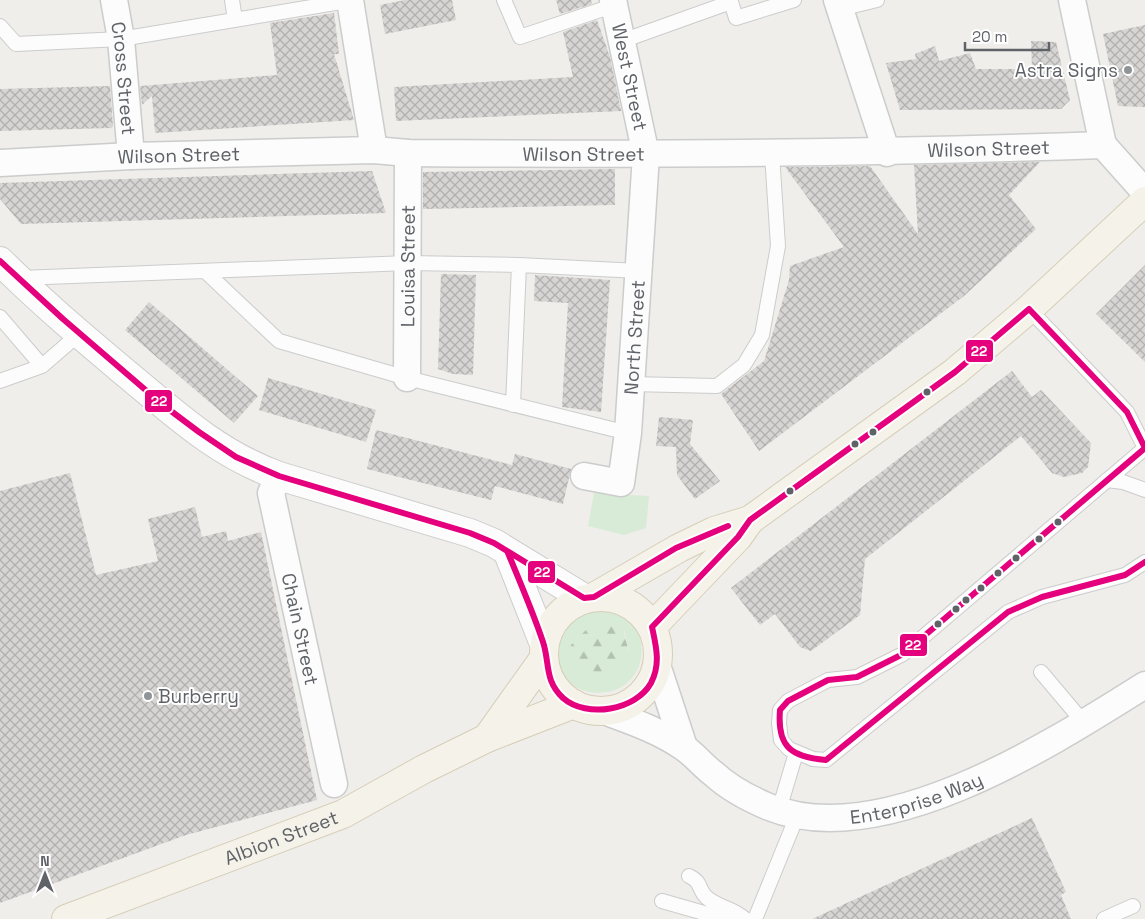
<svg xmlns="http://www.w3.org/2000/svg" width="1145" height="919" font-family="'Space Grotesk',sans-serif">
<defs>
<pattern id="forest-firs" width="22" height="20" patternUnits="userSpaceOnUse" patternTransform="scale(1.25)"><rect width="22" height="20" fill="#d8ebd6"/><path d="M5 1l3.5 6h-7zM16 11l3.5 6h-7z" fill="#b2c2b1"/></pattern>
<pattern id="building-cross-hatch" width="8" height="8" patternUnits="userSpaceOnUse" patternTransform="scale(1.25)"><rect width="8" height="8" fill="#d6d5d3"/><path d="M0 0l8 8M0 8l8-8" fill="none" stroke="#b1b0af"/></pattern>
</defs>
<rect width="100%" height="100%" fill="#efeeea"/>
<path fill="#d8ebd6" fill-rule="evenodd" d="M594,493L649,496L646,528L624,535L588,526Z
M600,605C630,611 649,635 639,666C635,677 624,688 612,691C547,706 530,615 600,605ZM587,629L624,630L629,651Z"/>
<path fill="url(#forest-firs)" d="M613,625L624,630C624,637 627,642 628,649C631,664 614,676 602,680C583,675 573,665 571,645L587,629Z"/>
<path fill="url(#building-cross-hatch)" d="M405,0H452L456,20L385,34L380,5Z
M556,0H591L592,4L560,14Z
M334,13L339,54H334L354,120L155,133L152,96L142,105L140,86L277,75L270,23Z
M597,20L610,57L621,111L396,121L394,87L573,77L563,32Z
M1145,25V107L1118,106L1103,34Z
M1031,41L1056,42L1070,100L1061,109L900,110L886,63L916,59L915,54L935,46L939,61L970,53L976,69H1032Z
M110,86L113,126L111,128L0,131V89Z
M1040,162L1009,195L1036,229L964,296L759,451L721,394L764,361L789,280L790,266L844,247L785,167L870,166L918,234L914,165Z
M615,169V205L423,209V172Z
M372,171L386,213L21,224L0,199V183Z
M1145,265V362L1096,314Z
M441,274L476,275L473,375L453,374L438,369Z
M535,275L610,280L601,412L562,407L568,303L534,301Z
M149,302L258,396L234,423L125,330Z
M1012,371L1032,397L1041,390L1091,443L1088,467L1082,473L1064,477L1052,473L1021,436L865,559L860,615L811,651L800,647L775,614L760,625L731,588Z
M268,378L376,410L366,442L259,410Z
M659,417L693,420L690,444L720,481L695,499L677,475L676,447L656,446Z
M376,430L512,465L515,454L571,469L563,504L495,486L491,500L367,469Z
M70,473L96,575L158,561L148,519L195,507L202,537L226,531L228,541L261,532L317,800L186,835L0,903V491Z
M1032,818L1066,892L1061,895L1071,919H812Z"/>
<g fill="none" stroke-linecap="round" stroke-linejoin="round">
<defs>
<path id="service" d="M232,0L235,20
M504,0L520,37L615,5
M840,9L877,0
M0,26L16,44L121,39L353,0
M622,41L731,2L736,18L794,0
M206,272L279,341L407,378L628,433
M20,278L408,263L519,265L639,271
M1029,309L1127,412L1145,448
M0,317L42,366
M0,381L42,366L79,334
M631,384L717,386L744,365L762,335L778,246L772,154
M513,405L519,265
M1145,448L903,654L857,677L828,680L788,701L780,710L779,723L781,740L789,749L813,759L826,760L1008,612L1042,597L1125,575L1145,562
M1107,480L1123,482L1145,490
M1041,672L1084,723
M779,810L796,753
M689,876C702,882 698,889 706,897C718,908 732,907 745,919
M662,901L725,919
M755,919L797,816
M1104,919L1133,906"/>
<g id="minor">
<path id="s1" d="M114,0L121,39L131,156"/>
<path d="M350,0L374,150"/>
<path d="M837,0L887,153"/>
<path d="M1072,0L1103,145"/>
<path id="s2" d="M0,163L131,156L374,150L408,153C640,155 871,153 1103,145L1145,192"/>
<path id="s3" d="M407,378L408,153"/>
<path id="s4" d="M279,476L271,493L334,784"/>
<path id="s5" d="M584,476L621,483L628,433L646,155L613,0"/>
<path d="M657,665L684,747"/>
<path id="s6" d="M604,711C631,721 658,730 683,747C694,754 703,766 714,774C729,788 750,799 769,807C882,853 1051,744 1145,685"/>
</g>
<path id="tertiary" d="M0,261C41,302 84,338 128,375C176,415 218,454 279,476L470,533L494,543L584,598
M508,553L544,644"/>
<g id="primary">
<circle cx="601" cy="654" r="57"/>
<path d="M594,597L679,548L714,531L750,520"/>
<path d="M652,627L738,537L750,520L955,372L1029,309L1145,201"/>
<path d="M487,738L544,658"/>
<path id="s7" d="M66,919L343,814L424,769L487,738L574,704"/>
</g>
</defs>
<use href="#service" stroke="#cbcccc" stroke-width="16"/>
<use href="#minor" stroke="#cbcccc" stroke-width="29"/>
<use href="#tertiary" stroke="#cbcccc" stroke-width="30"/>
<use href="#primary" stroke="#d7ceb8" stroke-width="30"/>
<use href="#service" stroke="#fdfcfc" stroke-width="14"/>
<use href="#minor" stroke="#fdfcfc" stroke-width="26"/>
<use href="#tertiary" stroke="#fdfcfc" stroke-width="28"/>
<use href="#primary" stroke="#f4f2e9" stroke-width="28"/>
<defs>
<path id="bus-1" d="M0,261L63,319L163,405L199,432L236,457L279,476L470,533L494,543L584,598L594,597L676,548L728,526
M1145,448L903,654L857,677L828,680L788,701L780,710C777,746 790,757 826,760L1008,612L1042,597L1125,575L1145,562
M508,553C520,582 533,612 543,642C550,663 544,680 563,698C587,719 636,710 651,683C661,664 656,646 652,627L738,537L750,520L955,372L1029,309L1127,412L1145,448"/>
</defs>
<use href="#bus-1" stroke="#fff" stroke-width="10"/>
<use href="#bus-1" stroke="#e5007d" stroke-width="6"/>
</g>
<g fill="#919496" stroke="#fff" stroke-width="2">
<circle cx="1128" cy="70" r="5"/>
<circle cx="148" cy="696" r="5"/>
</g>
<g fill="#5f6368" stroke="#fff" stroke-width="2">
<circle cx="927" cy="392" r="4.5"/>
<circle cx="873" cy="432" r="4.5"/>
<circle cx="855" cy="444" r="4.5"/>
<circle cx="790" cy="491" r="4.5"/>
<circle cx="1058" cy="522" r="4.5"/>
<circle cx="1039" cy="539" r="4.5"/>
<circle cx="1016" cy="558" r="4.5"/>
<circle cx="998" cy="573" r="4.5"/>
<circle cx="981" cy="588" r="4.5"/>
<circle cx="966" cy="600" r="4.5"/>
<circle cx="956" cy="609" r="4.5"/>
<circle cx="938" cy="624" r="4.5"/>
</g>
<g text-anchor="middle" stroke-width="4" stroke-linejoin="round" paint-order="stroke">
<g font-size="19" fill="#5f6368" stroke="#fff" text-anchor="end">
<text x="1118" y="77">Astra Signs</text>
<text x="158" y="703" text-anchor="start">Burberry</text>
</g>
<g font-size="19" fill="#5f6368" stroke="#fff">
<text transform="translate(630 77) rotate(78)" y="7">West Street</text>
<text dy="7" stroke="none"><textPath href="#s1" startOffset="79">Cross Street</textPath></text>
<text dy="7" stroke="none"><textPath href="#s2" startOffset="989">Wilson Street</textPath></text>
<text dy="7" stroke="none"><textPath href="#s2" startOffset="584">Wilson Street</textPath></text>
<text dy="7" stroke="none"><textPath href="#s2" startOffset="179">Wilson Street</textPath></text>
<text dy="7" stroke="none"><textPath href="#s3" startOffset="112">Louisa Street</textPath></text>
<text dy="7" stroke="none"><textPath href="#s5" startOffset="184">North Street</textPath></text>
<text dy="7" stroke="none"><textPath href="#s4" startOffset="158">Chain Street</textPath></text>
<text dy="7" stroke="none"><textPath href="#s6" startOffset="344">Enterprise Way</textPath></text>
<text dy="7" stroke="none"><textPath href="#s7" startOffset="230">Albion Street</textPath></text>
</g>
</g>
<g stroke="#fff" stroke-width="2">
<rect x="965" y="339" width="29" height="24" rx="5" fill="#e5007d"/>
<rect x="144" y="389" width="29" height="24" rx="5" fill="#e5007d"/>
<rect x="527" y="560" width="29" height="24" rx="5" fill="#e5007d"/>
<rect x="899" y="633" width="29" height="24" rx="5" fill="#e5007d"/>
</g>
<g font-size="14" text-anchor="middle" font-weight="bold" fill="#fff">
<text x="979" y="356">22</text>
<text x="159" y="406">22</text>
<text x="542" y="577">22</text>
<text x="913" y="650">22</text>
</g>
<g transform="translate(45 874)" stroke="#ffffff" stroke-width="4" paint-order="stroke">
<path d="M0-4L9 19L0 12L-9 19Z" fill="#5f6368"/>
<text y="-8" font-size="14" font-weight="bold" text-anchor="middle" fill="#5f6368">N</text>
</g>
<path d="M965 42v8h84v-8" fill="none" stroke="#5f6368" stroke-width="2.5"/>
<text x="972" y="42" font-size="15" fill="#5f6368" stroke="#ffffff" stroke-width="4" paint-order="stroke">20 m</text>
</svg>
